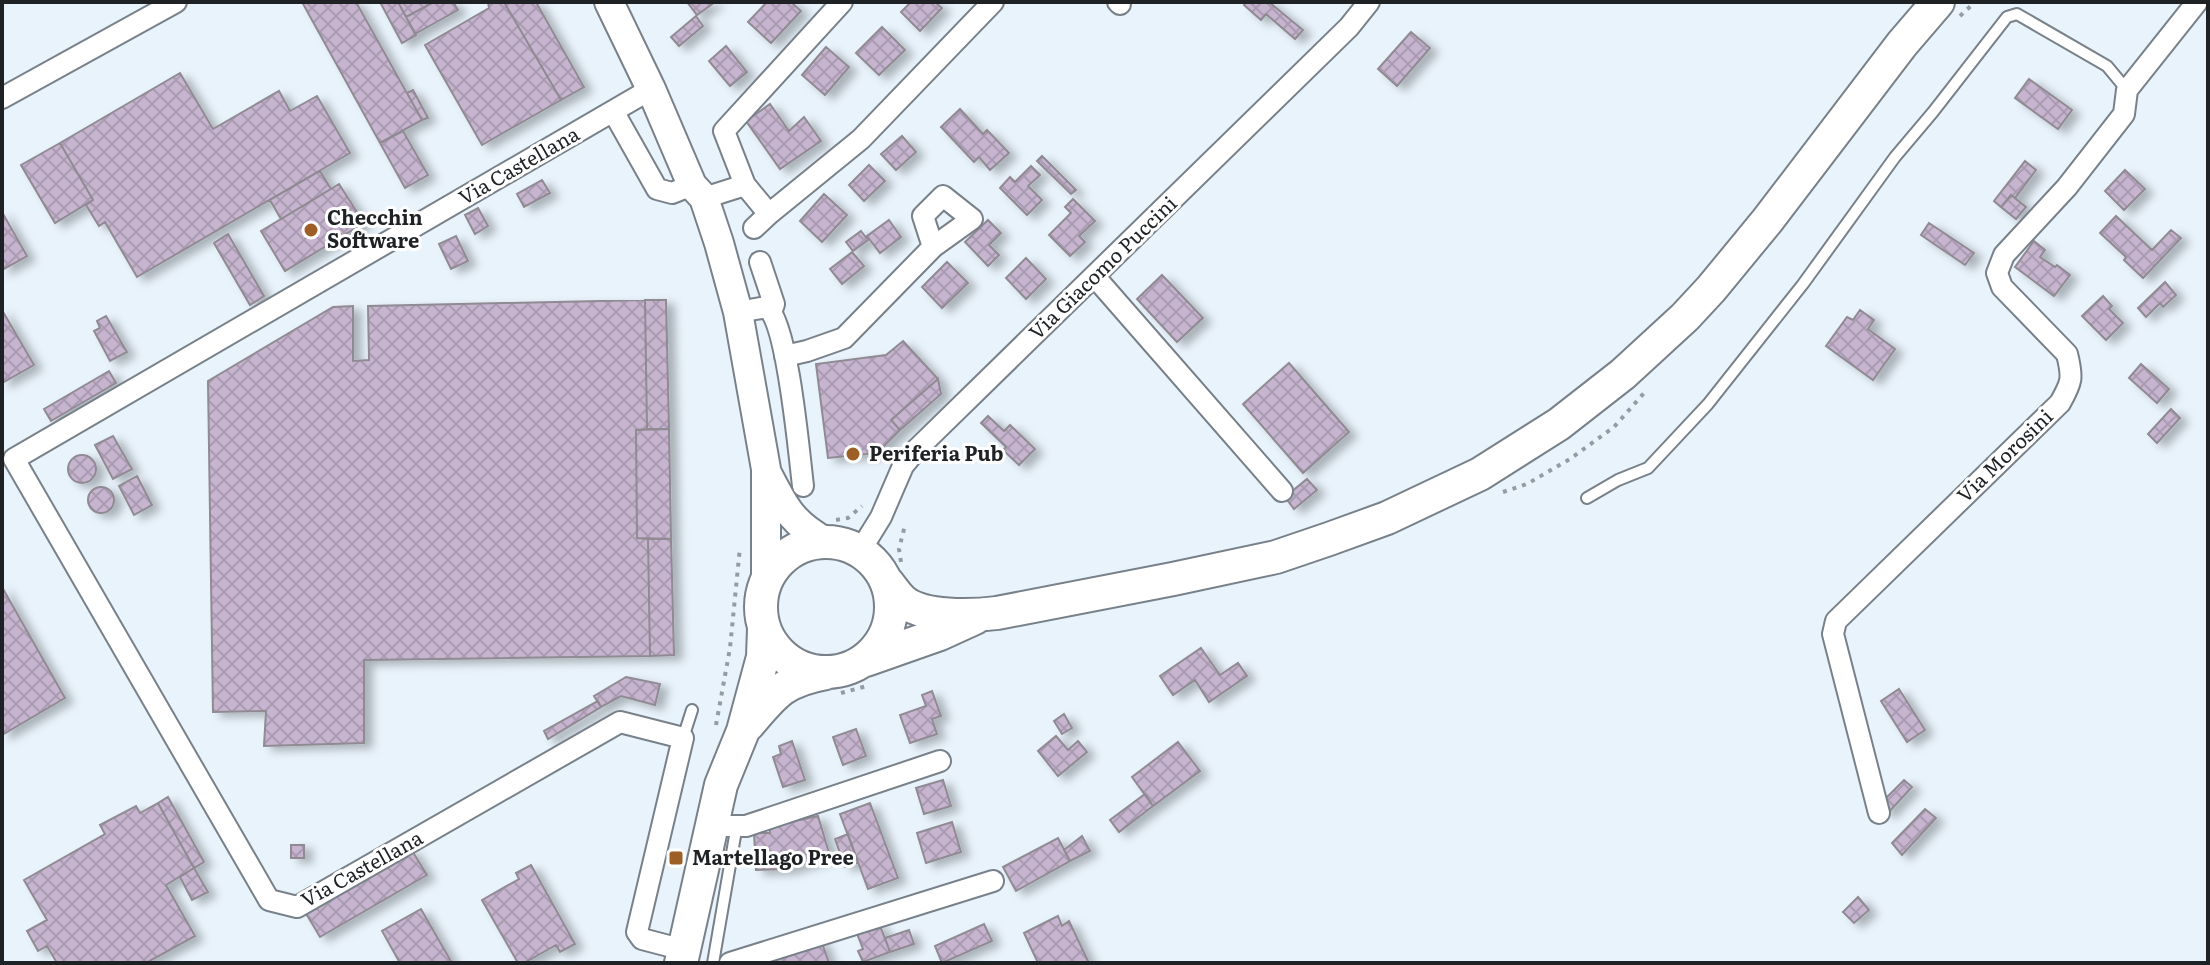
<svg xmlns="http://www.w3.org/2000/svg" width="2210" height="965" font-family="Literata,serif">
<defs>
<pattern id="building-cross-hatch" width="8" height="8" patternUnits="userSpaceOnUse" patternTransform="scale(2)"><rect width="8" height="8" fill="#c7b5d0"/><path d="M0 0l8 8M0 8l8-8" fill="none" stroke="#aa9bb2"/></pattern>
<filter id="shadow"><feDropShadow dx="8" dy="4.5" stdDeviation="4" flood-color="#0004"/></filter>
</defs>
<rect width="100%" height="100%" fill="#e9f3fc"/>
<path fill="url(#building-cross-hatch)" stroke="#908a93" stroke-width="2" filter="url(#shadow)" d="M302,2H356L422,120L380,143Z
M380,2H398L416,35L402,43Z
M398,2H434L406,17Z
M434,2H453L458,10L415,34L406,17Z
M504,2H536L584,87L561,100Z
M504,2L561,100L482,145L425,45L489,8L488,2Z
M687,2H715L697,15Z
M767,2H791L801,11L771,43L748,22Z
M911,2H935L942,8L920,31L901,12Z
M1246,2H1269L1303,30L1295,39L1266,14L1261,20L1244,5Z
M696,16L703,26L679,46L671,37Z
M882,27L905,50L879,75L856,53Z
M1411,32L1430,48L1397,86L1378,69Z
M726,46L747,72L730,86L709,61Z
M826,47L849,67L825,95L802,75Z
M180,73L213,129L279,91L290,111L317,96L350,153L137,277L105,222L99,226L86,205L93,200L60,143Z
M2029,79L2072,110L2058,129L2015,98Z
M413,90L428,118L422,120L407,93Z
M770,104L789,131L804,117L821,141L780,169L746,121Z
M960,109L983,134L987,130L1009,153L990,170L979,157L974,162L941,127Z
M403,131L428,175L405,188L380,143Z
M902,136L916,152L896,170L881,154Z
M60,143L93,200L55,223L21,165Z
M1042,156L1076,190L1071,194L1037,161Z
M2025,161L2036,170L2015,198L2011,195L2001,207L1994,201Z
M869,165L885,181L864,201L849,185Z
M1031,166L1040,175L1028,186L1042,200L1027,215L1000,188L1010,177L1015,182Z
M2125,170L2145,189L2124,210L2105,191Z
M320,171L331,189L281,219L270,200Z
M542,180L550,193L524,207L517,194Z
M339,184L364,223L285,271L261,231Z
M824,194L847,215L822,242L800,221Z
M2011,195L2026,207L2016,219L2001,207Z
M1073,199L1095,221L1079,236L1085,242L1070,256L1049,235L1071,213L1065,207Z
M478,208L488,226L475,234L465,215Z
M2,212L27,256L2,270Z
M2116,216L2152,250L2171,230L2181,238L2143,278L2124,260L2126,257L2100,233Z
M889,220L901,237L880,253L867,236Z
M988,220L1001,233L989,245L999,255L988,266L965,242Z
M1929,223L1974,253L1965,265L1921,235Z
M861,231L868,240L853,251L846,242Z
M228,234L264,296L250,305L214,243Z
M456,236L468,261L451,269L439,244Z
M2034,241L2045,250L2040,257L2055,267L2057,265L2070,275L2054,296L2015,267Z
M852,252L864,266L842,284L830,269Z
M1026,258L1046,279L1026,299L1006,278Z
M947,262L968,283L942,308L922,287Z
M1162,275L1203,318L1177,342L1137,299Z
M2165,282L2176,295L2163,307L2160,303L2146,317L2138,308Z
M2103,296L2112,306L2109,309L2123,323L2106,340L2082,316Z
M645,300L647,429L636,430L637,538L648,539L650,656L364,660V743L264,746L266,711L213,712L208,381L333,307L353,306V361L369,360L368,306Z
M645,300H666L669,429H647Z
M2,310L34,365L2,383Z
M1860,310L1874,320L1868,329L1895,349L1873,380L1826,346L1847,317L1853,320Z
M106,316L127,352L110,361L94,331L100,328L97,321Z
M903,341L938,379L891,420L900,430L877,453L828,458L816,364L886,355Z
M1289,363L1349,432L1303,473L1243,404Z
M2141,364L2169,389L2157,403L2129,378Z
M109,371L116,383L51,421L44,409Z
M938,379L941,394L900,430L891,420Z
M2171,409L2180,418L2157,443L2148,434Z
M988,416L1004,431L1010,425L1035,449L1019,465L1003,450L1006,447L981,423Z
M669,429L671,539L637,538L636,430Z
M113,436L132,469L113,479L95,445Z
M68 469a14 14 0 1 1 28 0a14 14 0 1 1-28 0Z
M137,476L152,505L134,515L119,486Z
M1307,479L1317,490L1294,509L1285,497Z
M88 500a13 13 0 1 1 26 0a13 13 0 1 1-26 0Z
M648,539H671L674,655L650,656Z
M2,587L65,698L2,735Z
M1201,648L1220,675L1238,663L1247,676L1209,702L1195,680L1173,695L1160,676Z
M626,677L660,684L655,705L621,696L601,707L594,696Z
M1899,689L1925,730L1907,742L1881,701Z
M932,691L941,716L932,719L937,734L910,743L900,715L926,706L922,695Z
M598,701L601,707L548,739L544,731Z
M1064,714L1072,728L1062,734L1054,721Z
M856,729L866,756L843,765L833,737Z
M1056,736L1068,750L1078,741L1087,752L1058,776L1038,751Z
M792,741L805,780L783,787L773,757L781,754L779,746Z
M1178,742L1200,771L1153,806L1132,777Z
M943,780L951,806L924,814L916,788Z
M1904,780L1912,787L1887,814L1879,805Z
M1145,794L1153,806L1119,832L1110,820Z
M168,797L204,862L194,868L158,803Z
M158,803L194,868L166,885L195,936L146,963H57L47,946L38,951L27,931L47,920L24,880L105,834L100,825L136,806L140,813Z
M870,803L898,878L868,889L840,814Z
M1925,809L1936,818L1902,855L1892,843Z
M818,816L830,856L788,869L756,870L754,833H770L769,822L786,823Z
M952,822L961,852L926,863L917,833Z
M848,834L858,862L845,867L835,839Z
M1082,836L1090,851L1070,861L1064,850Z
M1058,838L1070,861L1016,891L1003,867Z
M291,845H304V858H291Z
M411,849L427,875L320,937L304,910Z
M531,865L575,944L560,952L556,945L524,963H518L482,900L519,879L516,873Z
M194,868L208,892L192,900L180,877Z
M1858,897L1869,910L1854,923L1843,912Z
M421,909L452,963H400L382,931Z
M1058,916L1062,926L1069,921L1089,963H1038L1024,933Z
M879,923L890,952L863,962L858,951L863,949L856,931Z
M984,924L992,941L942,963L935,946Z
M909,930L914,944L890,952L885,938Z
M821,940L829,963H753Z"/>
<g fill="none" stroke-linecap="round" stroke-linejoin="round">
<defs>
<path id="lane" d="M1587,498L1618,480L1648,468L1708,404L1803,284L1895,157L1933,112L2007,17L2017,14L2107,66L2127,90
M683,738L692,710
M713,963L735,836V827"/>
<path id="street" d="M842,2L724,131L745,185L769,214L861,139L993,2
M1118,2L1120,4
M651,89L14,459L269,900L297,907L620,722L683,738L637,932L642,939L684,950
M2,98L176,2
M613,111L657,189L672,193L692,185
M704,198L745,185
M754,228L769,214
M760,262L774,304L772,310
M1095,277L1282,491
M738,312L767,307C788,325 799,453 803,486
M785,356L807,351L844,338L933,247L972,219L943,196L923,216L933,247
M860,551L881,517L903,466L916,450L1349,27L1369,2
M1879,813L1833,634L1836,621L2060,403C2072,382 2073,378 2067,354L2002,287L1997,273L2004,255L2067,187L2124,114L2127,90L2197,2
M712,823L727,826H746L940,761
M730,963L993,881"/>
<path id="secondary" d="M609,2L651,89L692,185L704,198L719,243L738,312L766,469V581
M768,475C785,508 792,523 826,542"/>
<path id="primary" d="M761 607a65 65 0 1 1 130 0a65 65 0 1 1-130 0Z
M887,582C892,588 897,596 903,601C923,618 972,616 997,613L1173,579L1276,557L1329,539L1387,518L1480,474L1559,424L1623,374L1685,317L1711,289L1767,221L1902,44L1938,2
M866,660L940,634L975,618
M748,725C775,693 783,681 826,673
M681,963L721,785L743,731L763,657L764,629"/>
</defs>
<use href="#lane" stroke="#788189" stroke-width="14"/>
<use href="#street" stroke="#788189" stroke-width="24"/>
<use href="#secondary" stroke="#788189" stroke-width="32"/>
<use href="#primary" stroke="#788189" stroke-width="36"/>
<path stroke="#949ca2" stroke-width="4" stroke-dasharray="4 6" stroke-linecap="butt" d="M1960,16L1975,2
M1503,492L1527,484L1570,459L1614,427L1644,393
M836,520L848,518L862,506
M901,562L899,549L905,525
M841,693L867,686
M716,725L730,648L740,547"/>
<use href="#lane" stroke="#fff" stroke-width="10"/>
<use href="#street" stroke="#fff" stroke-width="20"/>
<use href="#secondary" stroke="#fff" stroke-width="28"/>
<use href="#primary" stroke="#fff" stroke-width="32"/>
</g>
<g fill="#9e5f27" stroke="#fff" stroke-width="3">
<circle cx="311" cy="230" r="8"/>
<circle cx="853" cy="454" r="8"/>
<rect x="668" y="850" width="16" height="16" rx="4"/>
</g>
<g text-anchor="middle" stroke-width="6" stroke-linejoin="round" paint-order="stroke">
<g font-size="20" fill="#1e2225" stroke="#fff">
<text transform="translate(519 166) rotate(-30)" y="7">Via Castellana</text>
<text transform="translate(1103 268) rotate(-44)" y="7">Via Giacomo Puccini</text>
<text transform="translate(2005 456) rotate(-44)" y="7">Via Morosini</text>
<text transform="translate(362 869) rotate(-29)" y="7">Via Castellana</text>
</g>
<g font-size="20" font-weight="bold" fill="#1e2225" stroke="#fff" text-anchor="start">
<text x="327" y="225">Checchin<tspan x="327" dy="23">Software</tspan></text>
<text x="869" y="461">Periferia Pub</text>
<text x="692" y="865">Martellago Pree</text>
</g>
</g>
<rect width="2210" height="965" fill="none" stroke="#1e2225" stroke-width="8"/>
</svg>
